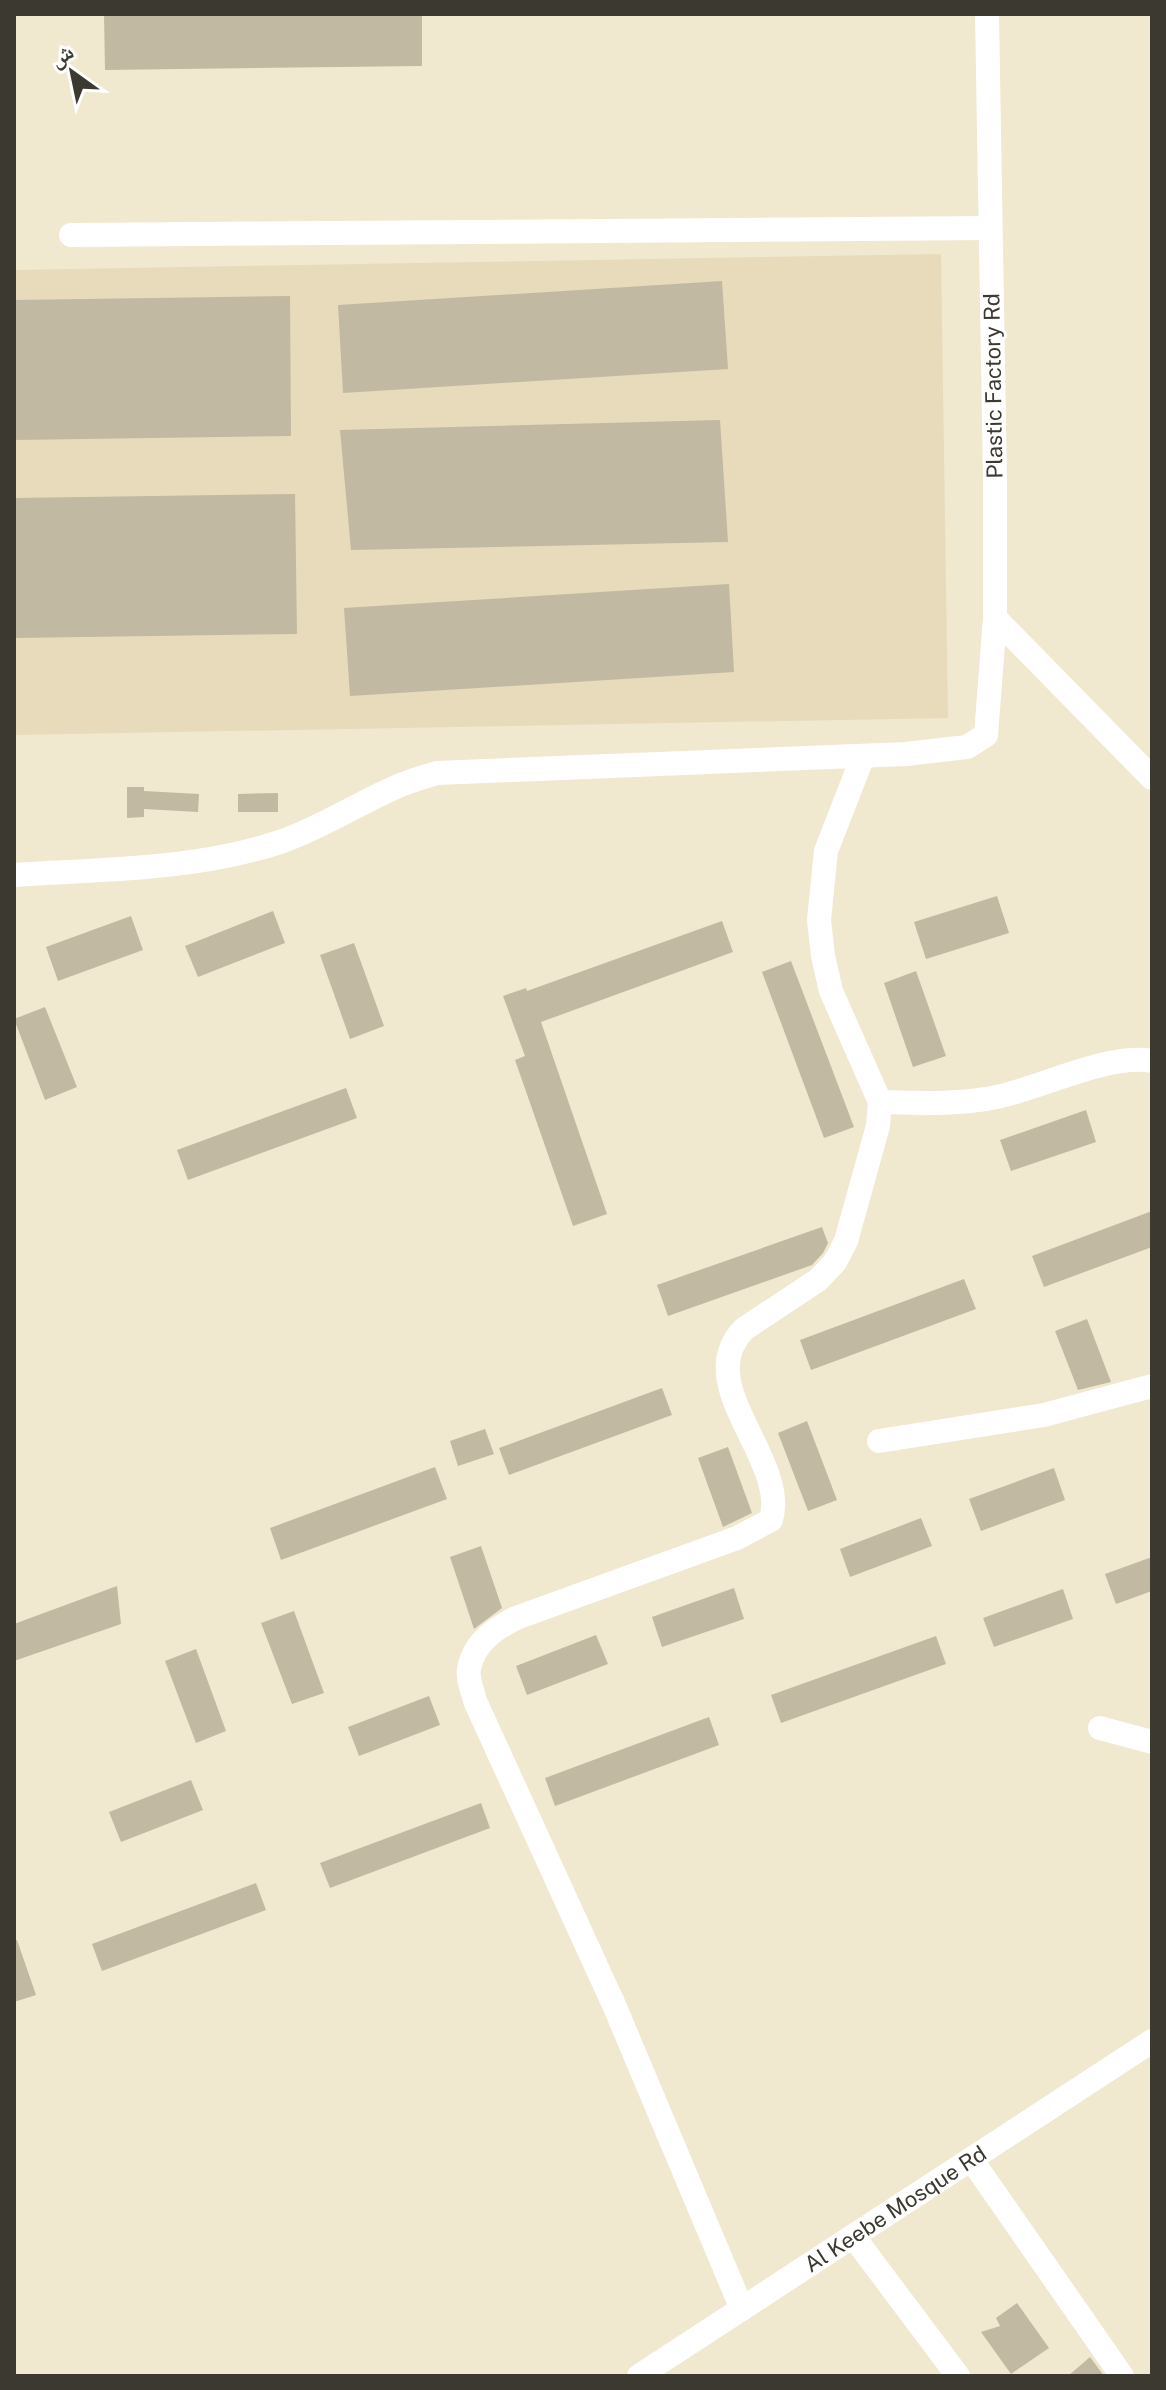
<svg xmlns="http://www.w3.org/2000/svg" width="1166" height="2390" font-family="'Public Sans','Noto Naskh Arabic',sans-serif">
<rect width="100%" height="100%" fill="#f1e8d0"/>
<path fill="#e7dbbc" d="M941,254L948,718L14,735V270Z"/>
<path fill="#c2b9a2" d="M104,14H422V66L105,70Z
M722,281L728,369L343,393L338,305Z
M290,296L291,436L14,440V300Z
M720,420L728,542L351,550L340,430Z
M295,494L297,634L14,638V498Z
M729,584L734,672L350,696L344,608Z
M127,787H144V791L199,794L198,812L144,809V817L127,818Z
M278,793V812H238V794Z
M997,896L1009,933L926,959L914,922Z
M273,911L285,943L198,977L185,946Z
M131,916L143,950L58,981L46,947Z
M722,921L733,952L541,1022L607,1214L573,1226L515,1060L525,1056L503,996L526,988L527,991Z
M354,943L384,1026L350,1039L320,955Z
M791,961L854,1127L824,1138L762,972Z
M916,971L946,1056L913,1067L884,983Z
M45,1007L77,1087L45,1100L14,1019Z
M346,1088L357,1118L188,1180L177,1150Z
M1086,1110L1096,1142L1011,1171L1000,1140Z
M1152,1211V1247L1044,1287L1032,1256Z
M822,1227L828,1243L823,1253L812,1265L668,1316L657,1285Z
M964,1279L976,1309L811,1370L800,1340Z
M1087,1319L1111,1382L1078,1390L1055,1331Z
M662,1388L672,1415L509,1475L499,1448Z
M807,1421L837,1500L808,1511L778,1433Z
M485,1429L494,1454L458,1466L450,1441Z
M728,1447L752,1513L723,1527L698,1458Z
M435,1467L447,1499L281,1560L270,1528Z
M1054,1468L1065,1500L981,1531L969,1499Z
M921,1518L932,1546L850,1577L840,1549Z
M481,1546L502,1608L474,1629L450,1557Z
M1152,1557V1591L1116,1604L1105,1574Z
M117,1586L121,1624L14,1661V1624Z
M734,1588L744,1619L662,1647L652,1617Z
M1063,1589L1073,1619L994,1647L983,1618Z
M294,1611L324,1693L292,1704L261,1623Z
M596,1635L608,1664L527,1695L516,1666Z
M936,1636L946,1664L781,1723L771,1695Z
M196,1649L226,1731L196,1743L165,1661Z
M429,1696L440,1725L359,1756L348,1727Z
M709,1717L719,1745L555,1806L545,1778Z
M191,1780L203,1810L121,1842L109,1812Z
M481,1803L490,1828L330,1888L320,1863Z
M256,1883L266,1910L102,1971L92,1944Z
M14,1940H17L36,1995L14,2002Z
M1017,2303L1049,2348L1011,2374L981,2332L1000,2326L996,2318Z
M1090,2357L1104,2376H1068Z"/>
<g fill="none" stroke-linecap="round" stroke-linejoin="round">
<g stroke="#fff" stroke-width="24">
<path d="M71,235L990,228"/>
<path d="M995,618L1152,778"/>
<path d="M14,875C103,869 195,870 280,842C321,828 357,804 396,787C409,781 424,777 437,773L906,754L967,747L986,735L995,618V481L987,14"/>
<path d="M880,1102C919,1103 958,1105 997,1097C1040,1088 1109,1053 1152,1061"/>
<path d="M879,1441L1044,1415L1152,1386"/>
<path d="M1100,1728L1152,1742"/>
<path d="M971,2159L1122,2376"/>
<path d="M853,2236L958,2376"/>
<path d="M742,2309L614,2005L475,1701C473,1692 467,1678 469,1669C474,1642 495,1629 516,1618L737,1538L771,1520C789,1459 690,1384 744,1329L818,1280L835,1262L846,1241L878,1126L880,1102L831,991L823,956L819,920L826,851L863,756"/>
<path id="s1" d="M639,2376L1152,2041"/>
</g>
</g>
<g text-anchor="middle" stroke-width="6" stroke-linejoin="round" paint-order="stroke">
<g font-size="22" fill="#3c3930" stroke="#fff">
<text transform="translate(993 386) rotate(-91)" y="8">Plastic Factory Rd</text>
<text dy="8" stroke="none"><textPath href="#s1" startOffset="306">Al Keebe Mosque Rd</textPath></text>
</g>
</g>
<rect width="1166" height="2390" fill="none" stroke="#3c3930" stroke-width="32"/>
<g transform="translate(72 72) rotate(327)" stroke="#ffffff" stroke-width="6" paint-order="stroke">
<path d="M0-6L14 30L0 20L-14 30Z" fill="#3c3930"/>
<text y="-12" font-size="22" font-weight="bold" text-anchor="middle" fill="#3c3930">ش</text>
</g>
</svg>
